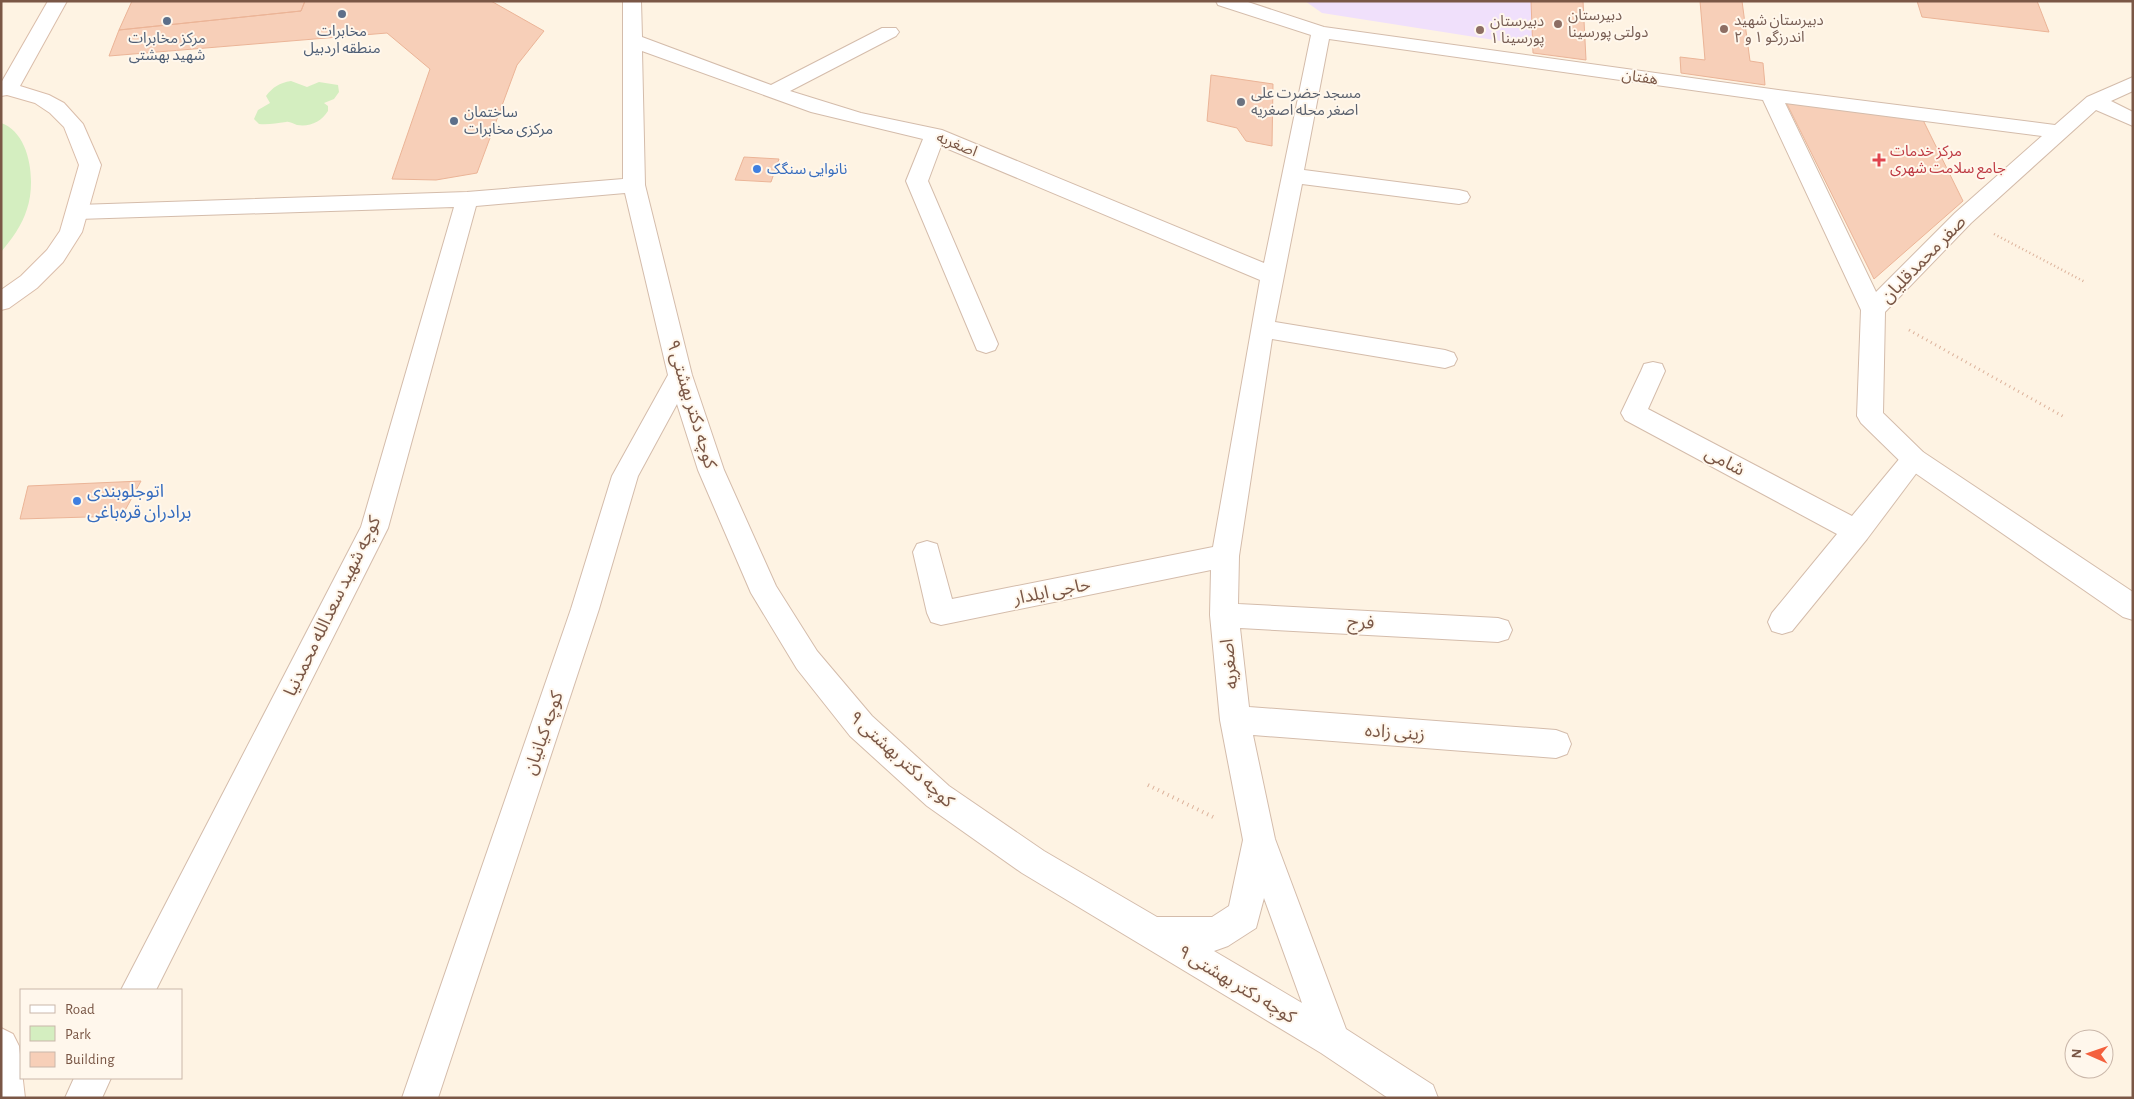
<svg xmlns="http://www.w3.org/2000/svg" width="2134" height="1099" font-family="'Alegreya Sans','Noto Sans Arabic',sans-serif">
<rect width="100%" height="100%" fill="#fef3e3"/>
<path fill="#f0e0fb" d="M1305,1H1583L1586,60L1533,53L1532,46L1322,13Z"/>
<path fill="#d4eec0" d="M291,81L307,87L319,82L338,85L339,92L334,99L324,103L328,106V111C321,122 310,127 297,125C293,124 290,121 286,122C276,123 269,125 259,124L254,119L258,110L270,103L266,96C273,87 279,83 291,81Z
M1,123C31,133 36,183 27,209C22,225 12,239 1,252Z"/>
<path fill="#f7cfb8" stroke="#ebb497" d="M132,1H305L301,11L119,30Z
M305,1H491L544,31L517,65L477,173L436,180L392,179L430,69L387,33L109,56L119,30L301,11Z
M1531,1H1583L1586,60L1533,53Z
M1700,1H1742L1750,61L1763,63L1765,85L1681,73L1680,57L1705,60Z
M1917,1H2037L2049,32L1922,17Z
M1211,75L1273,84L1272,146L1246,141L1237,128L1207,121Z
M1786,102L1922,118L1963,201L1874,279Z
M744,157L779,159L771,182L735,180Z
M141,481L122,516L20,519L28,486Z"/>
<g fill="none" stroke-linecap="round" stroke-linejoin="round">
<defs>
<path id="lane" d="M1653,362L1662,364L1665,371L1648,409L1852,516L1905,452L1914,449L1923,452L1927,459L1867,539L1792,631L1782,634L1772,631L1768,622L1772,613L1837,534L1625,420L1621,413L1641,371L1644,364Z"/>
<path id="street" d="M623,1H641L642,37L771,85L882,28H896L899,32L896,36L790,91L861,113L942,130L1264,263L1311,35L1218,5L1216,1H1245L1324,27L1771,89L2055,125L2087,97L2133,77V91L2111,101L2133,112V126L2096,110L1971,223L1885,312L1883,413L1923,452L2133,592V620L2123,617L1905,466L1861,423L1857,416L1861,310L1763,100L1329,39L1304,170L1459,190L1467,192L1470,197L1467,202L1459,204L1302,184L1275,322L1445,350L1454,353L1457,359L1454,365L1445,368L1272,339L1239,556L1238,604L1498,618L1508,621L1512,630L1508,639L1498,642L1240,628L1249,707L1556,730L1567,734L1571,744L1567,754L1556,758L1253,735L1275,839L1346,1029L1433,1085L1438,1098H1388L1321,1053L1022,873L927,806L850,736L797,669L751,593L698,470L677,404L638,476L599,609L438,1098H402L571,609L612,476L668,375L625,193L476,206L388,528L156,990H121L361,527L454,207L78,219L70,217L67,212L70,207L78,205L467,192L623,179ZM642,51L811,112L923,139L906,181L977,350L986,353L995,350L998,344L928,181L941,146L1260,280L1213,547L952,599L937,544L927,541L917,544L913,552L927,613L931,622L941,625L1211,570L1210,615L1220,720L1243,840L1229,906L1212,917H1157L1044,851L949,786L872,716L817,651L776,586L724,470L692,375L645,185ZM1785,103L2042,136L1955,213L1876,292ZM1264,898L1302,1003L1214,951L1228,946L1256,928Z
M74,1078H111L102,1098H65Z"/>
<path id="secondary" d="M48,1H67L20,86L49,95L64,103L83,124L101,165L82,232L63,262L37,288L9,308L1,310V290L21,276L47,250L60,231L79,165L64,127L50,113L35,103L7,95L1,96V83Z
M1,1028L13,1034L19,1046L25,1098H1Z"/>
</defs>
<use href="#lane" stroke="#d4bcab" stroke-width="2"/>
<use href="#street" stroke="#d4bcab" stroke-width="2"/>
<use href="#secondary" stroke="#dabdaa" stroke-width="2"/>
<path stroke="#dcb29b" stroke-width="2.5" stroke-dasharray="1 3" stroke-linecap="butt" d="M1994,234L2085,282"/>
<path stroke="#dcb29b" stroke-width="3" stroke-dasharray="1 4" stroke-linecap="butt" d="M1909,330L2066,418"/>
<path stroke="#dcb29b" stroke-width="4" stroke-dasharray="1 4.5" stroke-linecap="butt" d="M1148,785L1213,817"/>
<use href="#lane" fill="#fff" fill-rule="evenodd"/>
<use href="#street" fill="#fff" fill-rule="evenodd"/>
<use href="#secondary" fill="#fff" fill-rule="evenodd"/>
</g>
<g fill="#5c6f8a" stroke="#fff7ec" stroke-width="2">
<circle cx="342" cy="14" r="5"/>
<circle cx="167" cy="21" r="5"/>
<circle cx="454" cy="121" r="5"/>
</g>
<g fill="#8d6e63" stroke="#fff7ec" stroke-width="2">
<circle cx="1558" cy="24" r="5"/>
<circle cx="1724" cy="29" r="5"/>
<circle cx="1480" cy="30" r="5"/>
</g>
<circle fill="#6b7280" stroke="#fff7ec" stroke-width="2" cx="1241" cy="102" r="5"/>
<path fill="#e0444e" stroke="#fff7ec" stroke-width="2" d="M1876.5 152.5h5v5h5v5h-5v5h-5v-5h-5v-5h5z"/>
<g fill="#3f7fe0" stroke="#fff7ec" stroke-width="2">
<circle cx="757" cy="169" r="5"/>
<circle cx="77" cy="501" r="5"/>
</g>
<g text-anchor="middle" stroke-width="4" stroke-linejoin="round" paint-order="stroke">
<g font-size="15" fill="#785e54" stroke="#fff7ec" text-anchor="start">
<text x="1568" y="20">دبیرستان<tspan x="1568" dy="17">دولتی پورسینا</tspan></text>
<text x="1734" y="25">دبیرستان شهید<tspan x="1734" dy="17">اندرزگو ۱ و ۲</tspan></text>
<text x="1490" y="26">دبیرستان<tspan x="1490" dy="17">پورسینا ۱</tspan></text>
</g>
<g font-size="15" fill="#4e5e75" stroke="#fff7ec">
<text x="342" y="36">مخابرات<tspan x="342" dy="17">منطقه اردبیل</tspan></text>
<text x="167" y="43">مرکز مخابرات<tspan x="167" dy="17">شهید بهشتی</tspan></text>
<text x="464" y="117" text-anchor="start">ساختمان<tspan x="464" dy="17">مرکزی مخابرات</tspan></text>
</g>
<g font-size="15" fill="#7a5746" stroke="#fff7ec">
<text transform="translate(1640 77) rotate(8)" y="5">هفتان</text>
<text transform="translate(957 144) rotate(22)" y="5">اصغریه</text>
</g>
<g font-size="15" fill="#5b616d" stroke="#fff7ec" text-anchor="start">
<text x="1251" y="98">مسجد حضرت علی<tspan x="1251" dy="17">اصغر محله اصغریه</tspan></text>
</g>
<g font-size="15" fill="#be3a42" stroke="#fff7ec" text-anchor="start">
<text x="1890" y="156">مرکز خدمات<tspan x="1890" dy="17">جامع سلامت شهری</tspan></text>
</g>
<g font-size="15" fill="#366cbe" stroke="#fff7ec" text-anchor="start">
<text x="767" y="174">نانوایی سنگک</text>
</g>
<g font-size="18" fill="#7a5746" stroke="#fff7ec">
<text transform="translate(1923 259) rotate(-46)" y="6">صفر محمدقلیان</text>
<text transform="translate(692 404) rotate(73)" y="6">کوچه دکتر بهشتی ۹</text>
<text transform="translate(1725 461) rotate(28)" y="6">شامی</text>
<text transform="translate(1052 591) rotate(-11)" y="6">حاجی ایلدار</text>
<text transform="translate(332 606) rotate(-64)" y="6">کوچه شهید سعدالله محمدنیا</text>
<text transform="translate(1361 622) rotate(3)" y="6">فرج</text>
<text transform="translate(1229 664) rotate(-96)" y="6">اصغریه</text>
<text transform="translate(1395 732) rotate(4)" y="6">زینی زاده</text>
<text transform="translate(543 733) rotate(-71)" y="6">کوچه کیانیان</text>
<text transform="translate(902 759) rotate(42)" y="6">کوچه دکتر بهشتی ۹</text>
<text transform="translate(1237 984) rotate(31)" y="6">کوچه دکتر بهشتی ۹</text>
</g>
<g font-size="18" fill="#366cbe" stroke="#fff7ec" text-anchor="start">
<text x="87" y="497">اتوجلوبندی<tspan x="87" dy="21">برادران قره‌باغی</tspan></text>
</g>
</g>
<rect width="2134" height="1099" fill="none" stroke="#7a5746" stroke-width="5"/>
<rect x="20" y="989" width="162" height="90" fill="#fff7ec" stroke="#cab7aa"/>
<rect x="30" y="1005" width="25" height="8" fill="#ffffff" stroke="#cab7aa"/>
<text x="65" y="1014" font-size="15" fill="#7a5746">Road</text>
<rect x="30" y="1026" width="25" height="15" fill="#d4eec0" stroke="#cab7aa"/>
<text x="65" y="1039" font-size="15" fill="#7a5746">Park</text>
<rect x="30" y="1052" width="25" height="15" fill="#f7cfb8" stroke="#cab7aa"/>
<text x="65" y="1064" font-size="15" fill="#7a5746">Building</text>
<g transform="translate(2089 1054) rotate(272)"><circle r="24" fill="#fff7ec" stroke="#cab7aa"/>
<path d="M0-4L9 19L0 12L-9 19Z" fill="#f4603d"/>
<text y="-8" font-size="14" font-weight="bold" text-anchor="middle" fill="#7a5746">N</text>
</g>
</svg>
